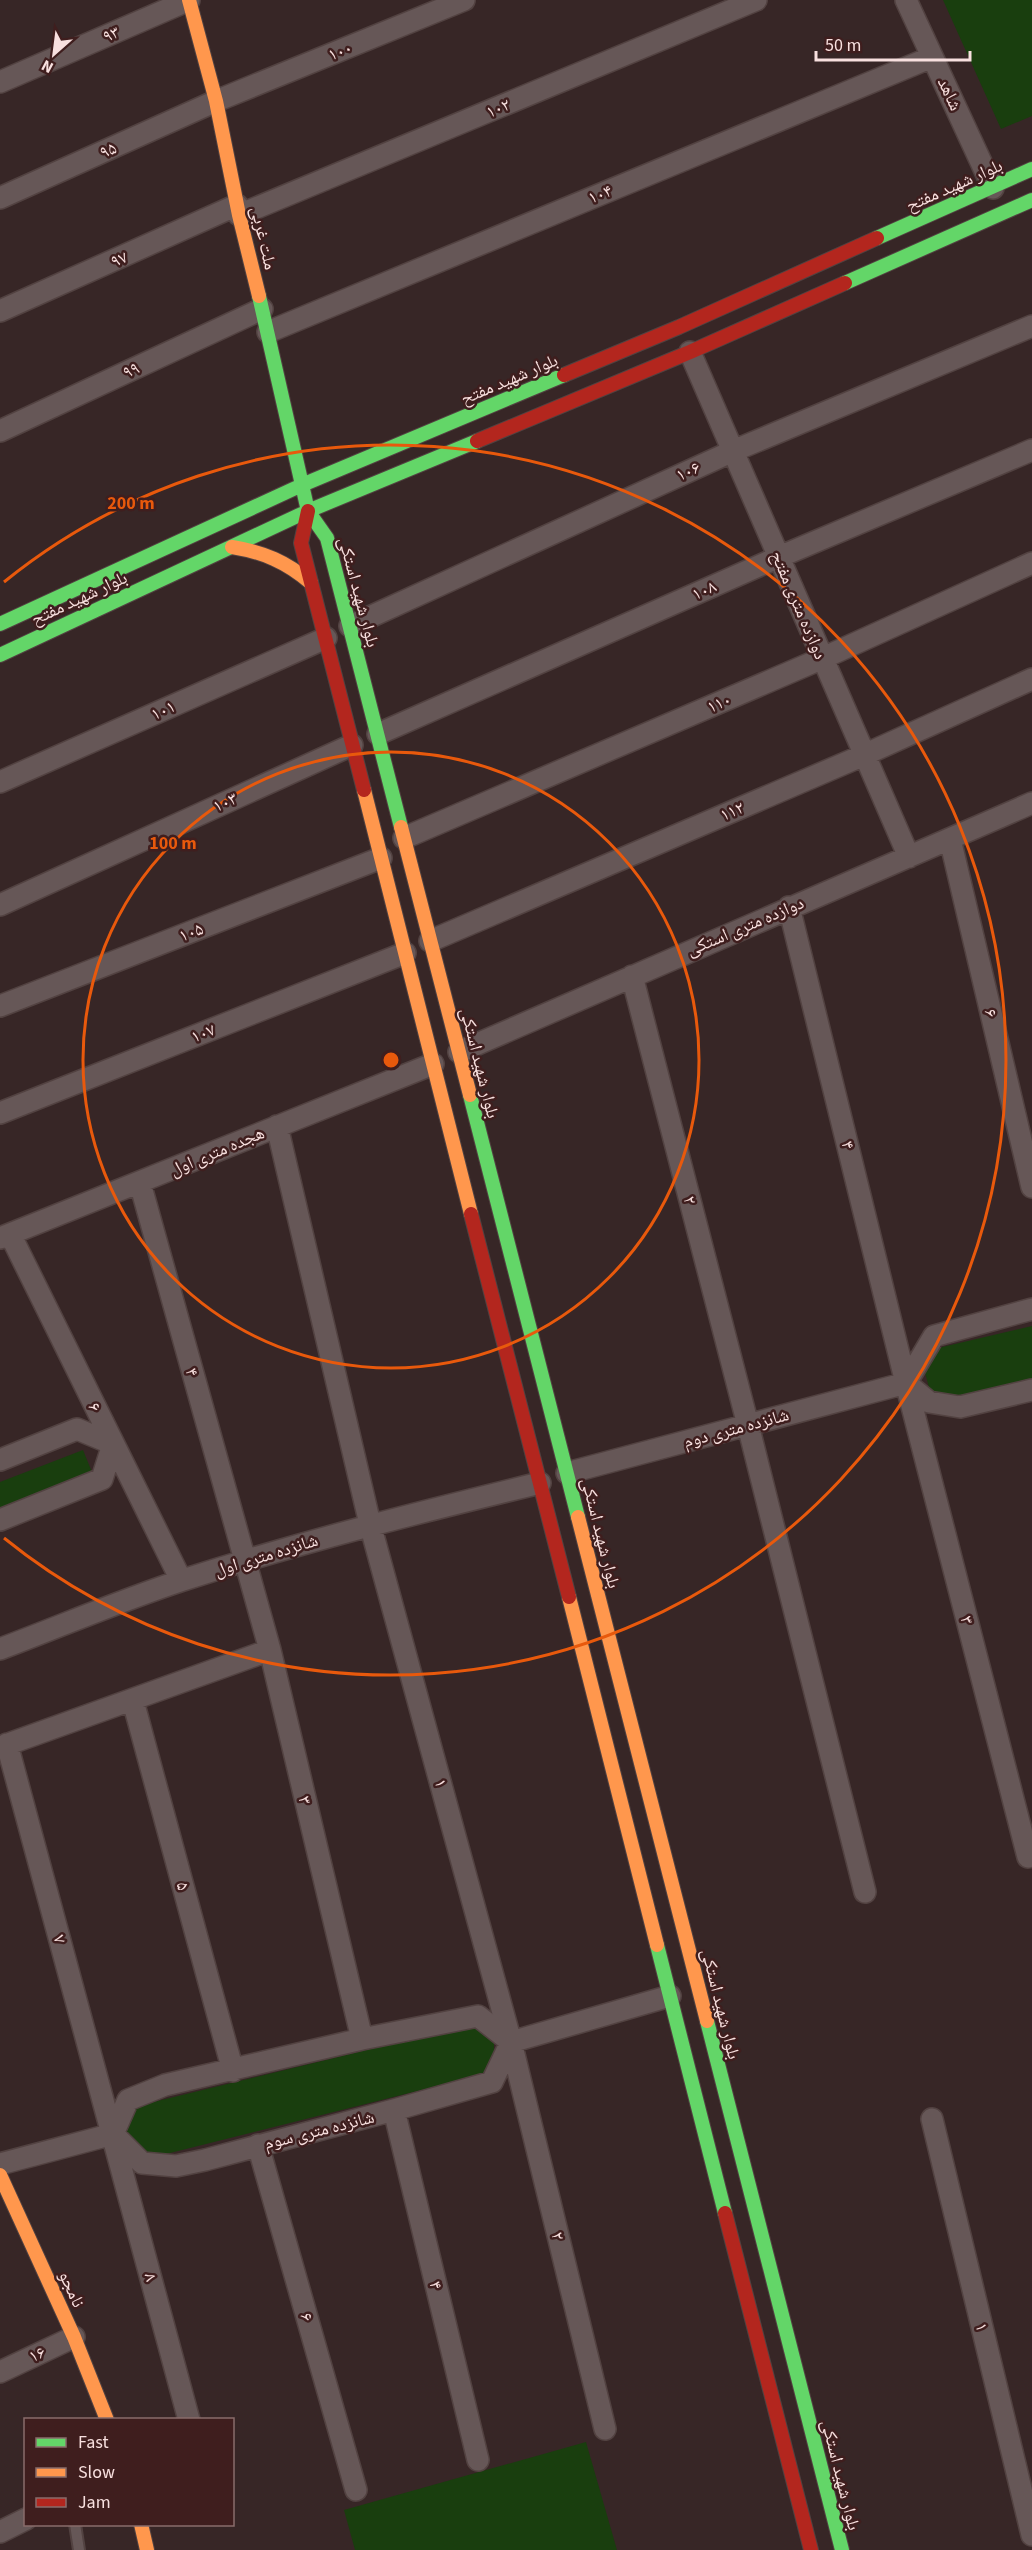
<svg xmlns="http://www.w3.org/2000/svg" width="1032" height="2550" font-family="'Source Sans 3','Noto Naskh Arabic',sans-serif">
<rect width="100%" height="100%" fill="#372626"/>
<path fill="#193e0e" d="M943,0H1032V116L1001,129Z
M1032,1326V1390L940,1403L930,1391L924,1369L938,1348Z
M83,1450L94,1477L0,1514V1482Z
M474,2024L494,2038V2062L485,2074L158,2156L124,2145L127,2118L137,2106Z
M586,2442L617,2550H355L344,2510Z"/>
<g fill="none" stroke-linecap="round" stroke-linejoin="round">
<defs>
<path id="lane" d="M75,2524L79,2550"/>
<path id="street" d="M906,0L993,188
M0,82L189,0
M0,198L216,101L464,0
M239,215L756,0
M0,311L237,205
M268,332L932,57
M690,352L909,857
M0,431L262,309
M350,626L733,451L1032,326
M378,734L779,557L1032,450
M0,782L326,638
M404,838L823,658L1032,563
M950,839L1032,1187
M0,905L352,745
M789,907L906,1383L1028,1857
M430,941L864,755L1032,679
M632,976L748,1425L865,1892
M0,1006L381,858
M459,1052L1032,803
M0,1113L405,953
M277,1126L370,1524L511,2042L605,2429
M140,1183L270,1650L362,2039
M10,1234L181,1580
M0,1238L433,1064
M906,1383L929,1402L960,1407L1032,1390
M0,1460L77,1429L113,1444L102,1479L0,1520
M567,1473L906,1383L934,1336L1032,1309
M0,1649C61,1626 122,1600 183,1580C301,1542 420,1512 540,1483
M133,1701L233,2071
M7,1744L189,2420
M0,1747L270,1650
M394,2110L478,2460
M932,2119L1032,2535
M113,2134L128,2100L165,2085L362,2039L478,2016L511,2042
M114,2135L142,2163L176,2166L205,2160L394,2110L492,2082L511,2042L670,1996
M258,2145L356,2490
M0,2164L113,2134
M0,2372L74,2337
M0,2532L26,2519"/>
<path id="fast" d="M877,238L1032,169
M845,283L1032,200
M259,296L308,511L327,538L401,827
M0,624L302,485L564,375
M0,655L308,511L477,441
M470,1095L578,1517
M657,1945L725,2213
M707,2021L842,2550"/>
<path id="slow" d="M189,0L216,101L239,215L259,296
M232,547C263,552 287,562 311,583
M364,790L471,1214
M401,827L470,1095
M578,1517L707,2021
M569,1597L657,1945
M0,2175L74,2337L107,2420
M141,2524L147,2550"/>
<path id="jam" d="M564,375L679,327L877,238
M477,441L690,352L845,283
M308,511L301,543L364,790
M471,1214L569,1597
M725,2213L811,2550"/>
</defs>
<use href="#lane" stroke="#524241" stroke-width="14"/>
<use href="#street" stroke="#524241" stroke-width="24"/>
<use href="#fast" stroke="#524241" stroke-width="16"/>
<use href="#slow" stroke="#524241" stroke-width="16"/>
<use href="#jam" stroke="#524241" stroke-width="16"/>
<use href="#lane" stroke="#665757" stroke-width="10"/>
<use href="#street" stroke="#665757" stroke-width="21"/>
<use href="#fast" stroke="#63d668" stroke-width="14"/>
<use href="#slow" stroke="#ff974d" stroke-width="14"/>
<use href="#jam" stroke="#b3261e" stroke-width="14"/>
</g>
<g fill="none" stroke="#e8590c" stroke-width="3">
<circle cx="391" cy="1060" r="308"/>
<path d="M4 582A615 615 0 1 1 4 1538"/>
</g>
<g text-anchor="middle" stroke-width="5" stroke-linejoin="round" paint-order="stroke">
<g font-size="18" fill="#f8e0df" stroke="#3f1e1e">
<text transform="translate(111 34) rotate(-23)" y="6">۹۳</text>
<text transform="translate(340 51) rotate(-22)" y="6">۱۰۰</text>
<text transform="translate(950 94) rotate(65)" y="6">شاهد</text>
<text transform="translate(498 108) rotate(-23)" y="6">۱۰۲</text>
<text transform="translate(108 150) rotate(-24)" y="6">۹۵</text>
<text transform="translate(954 185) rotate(-24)" y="6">بلوار شهید مفتح</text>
<text transform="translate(600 194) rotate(-22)" y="6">۱۰۴</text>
<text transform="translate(264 238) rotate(77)" y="6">ملت غربی</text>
<text transform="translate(119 259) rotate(-24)" y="6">۹۷</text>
<text transform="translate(131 370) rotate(-25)" y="6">۹۹</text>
<text transform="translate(509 379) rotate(-23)" y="6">بلوار شهید مفتح</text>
<text transform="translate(688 471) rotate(-25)" y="6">۱۰۶</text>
<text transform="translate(704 590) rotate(-24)" y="6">۱۰۸</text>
<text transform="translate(359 592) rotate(75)" y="6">بلوار شهید استکی</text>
<text transform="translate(79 598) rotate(-25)" y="6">بلوار شهید مفتح</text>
<text transform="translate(799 605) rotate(67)" y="6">دوازده متری مفتح</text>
<text transform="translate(719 703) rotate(-23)" y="6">۱۱۰</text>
<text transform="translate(163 710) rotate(-24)" y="6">۱۰۱</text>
<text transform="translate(225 802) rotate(-24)" y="6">۱۰۳</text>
<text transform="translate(732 811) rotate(-23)" y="6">۱۱۲</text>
<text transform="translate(745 926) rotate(-23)" y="6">دوازده متری استکی</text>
<text transform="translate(191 932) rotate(-21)" y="6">۱۰۵</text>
<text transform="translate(991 1013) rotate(77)" y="6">۶</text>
<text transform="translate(203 1033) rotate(-22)" y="6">۱۰۷</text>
<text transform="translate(480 1063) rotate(76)" y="6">بلوار شهید استکی</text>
<text transform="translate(848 1145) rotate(76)" y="6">۴</text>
<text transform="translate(217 1151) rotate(-23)" y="6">هجده متری اول</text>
<text transform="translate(690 1200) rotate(75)" y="6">۲</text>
<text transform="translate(192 1372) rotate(75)" y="6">۴</text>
<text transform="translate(95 1407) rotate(64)" y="6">۶</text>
<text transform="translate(736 1428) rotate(-15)" y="6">شانزده متری دوم</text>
<text transform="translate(601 1533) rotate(76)" y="6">بلوار شهید استکی</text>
<text transform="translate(266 1555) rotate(-17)" y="6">شانزده متری اول</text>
<text transform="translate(967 1620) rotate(76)" y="6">۳</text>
<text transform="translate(441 1783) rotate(75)" y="6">۱</text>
<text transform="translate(305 1800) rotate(77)" y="6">۳</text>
<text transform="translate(183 1886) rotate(75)" y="6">۵</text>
<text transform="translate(60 1939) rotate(75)" y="6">۷</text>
<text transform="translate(721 2004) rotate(76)" y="6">بلوار شهید استکی</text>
<text transform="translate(319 2130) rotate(-14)" y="6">شانزده متری سوم</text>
<text transform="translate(558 2236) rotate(76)" y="6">۲</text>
<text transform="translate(151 2277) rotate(75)" y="6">۸</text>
<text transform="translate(436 2285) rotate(77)" y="6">۴</text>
<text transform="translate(72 2289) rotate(66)" y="6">نامجو</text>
<text transform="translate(307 2317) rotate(74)" y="6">۶</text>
<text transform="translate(982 2327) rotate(76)" y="6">۱</text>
<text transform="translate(37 2354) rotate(-25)" y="6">۱۶</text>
<text transform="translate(841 2475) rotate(76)" y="6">بلوار شهید استکی</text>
</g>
</g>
<circle cx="391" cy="1060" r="9" fill="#e8590c" stroke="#3f1e1e" stroke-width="3"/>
<g font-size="18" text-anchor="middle" font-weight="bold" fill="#e8590c" stroke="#3f1e1e" stroke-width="5" stroke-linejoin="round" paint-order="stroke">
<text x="131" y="509">200 m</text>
<text x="173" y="849">100 m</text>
</g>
<rect x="24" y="2418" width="210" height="108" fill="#3f1e1e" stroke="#896c6b" stroke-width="1.5"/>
<rect x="36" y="2438" width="30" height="9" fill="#63d668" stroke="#896c6b" stroke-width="1.5"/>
<text x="78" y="2448" font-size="18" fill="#f8e0df">Fast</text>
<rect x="36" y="2468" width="30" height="9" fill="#ff974d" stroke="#896c6b" stroke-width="1.5"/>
<text x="78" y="2478" font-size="18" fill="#f8e0df">Slow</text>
<rect x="36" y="2498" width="30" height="9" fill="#b3261e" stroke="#896c6b" stroke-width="1.5"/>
<text x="78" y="2508" font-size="18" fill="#f8e0df">Jam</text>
<g transform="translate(54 54) rotate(208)" stroke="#3f1e1e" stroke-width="4.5" paint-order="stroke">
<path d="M0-4.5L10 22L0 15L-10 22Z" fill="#f8e0df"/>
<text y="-9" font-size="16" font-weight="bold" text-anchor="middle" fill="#f8e0df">N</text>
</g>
<path d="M816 51v9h154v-9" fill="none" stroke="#f8e0df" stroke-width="3"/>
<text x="825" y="51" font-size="18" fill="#f8e0df" stroke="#3f1e1e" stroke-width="4.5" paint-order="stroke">50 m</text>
</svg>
